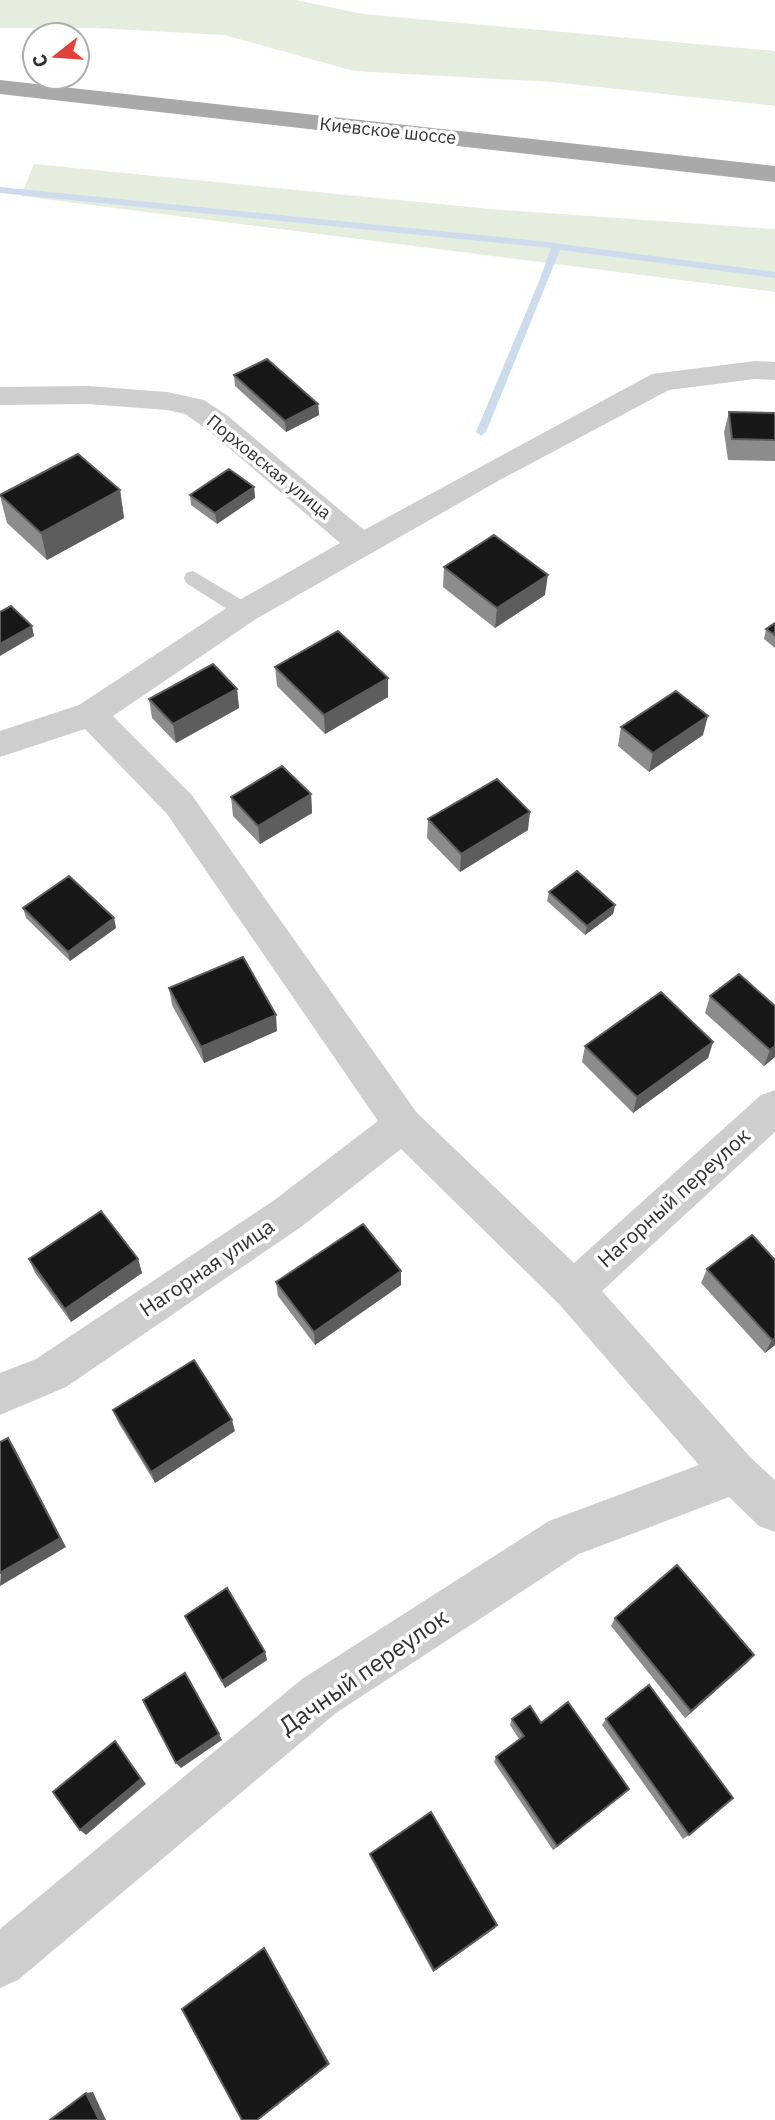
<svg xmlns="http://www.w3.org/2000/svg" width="775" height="2120" font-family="'IBM Plex Sans',sans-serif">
<rect width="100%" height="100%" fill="#fff"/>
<path fill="#e5eddf" d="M0,0H296L363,14L775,51V106L552,82L354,71L224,35L95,28H0Z
M34,164L490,209L775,229V292L21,196Z"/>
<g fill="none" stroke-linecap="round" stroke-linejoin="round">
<path fill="#ccdcec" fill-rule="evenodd" d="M0,187L539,241L775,272V278L560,250L486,432L481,436L476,432L540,279L551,248L0,193Z"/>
<path fill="#cecece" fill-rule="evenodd" d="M193,571L252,606L255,611L252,616H238L186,583L184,578L186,573Z"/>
<path fill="#cecece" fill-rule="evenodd" d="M755,361L775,362V380L755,379L669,390L498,481L256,619L113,716L191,794L417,1113L574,1263L761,1095L775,1090V1132L602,1291L751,1458L775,1480V1532L759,1526L729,1497L579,1554L336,1713L18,1980L0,1988V1929L302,1679L549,1521L699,1465L559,1304L401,1149L301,1227L66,1387L0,1415V1373L36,1359L273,1201L378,1121L167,814L85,729L0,757V731L79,705L234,603L340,543L208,430L185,414L167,410L88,404L0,405V387L88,386L167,392L204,400L228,416L364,530L652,374Z"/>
<path fill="#a9a9a9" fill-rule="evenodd" d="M0,80L775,166V182L0,94Z"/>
</g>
<path fill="#8c8c8c" d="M234,375L318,404L319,415L286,432L235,386Z
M729,412L775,413V461L728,460L724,432Z
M254,487L255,498L217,524L191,505L190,495Z
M120,490L124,518L47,560L7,523L0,496Z
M444,567L545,595L495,628L443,587Z
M775,623V648L764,639L766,629Z
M275,667L388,697L325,734L277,686Z
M237,689L239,708L176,743L152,718L149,699Z
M621,727L703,735L649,772L618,746Z
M311,794L312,813L260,844L233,816L231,797Z
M428,819L528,830L460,872L427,838Z
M549,892L615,905L613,914L585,935L547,901Z
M23,908L114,918L116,928L70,961L26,918Z
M169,988L277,1031L204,1063L172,1005Z
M710,996L775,1006V1057L764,1066L705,1013Z
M713,1042L708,1058L633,1113L582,1062L585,1046Z
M29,1259H138L142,1273L71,1322L35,1273Z
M775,1260V1345L765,1353L701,1283L707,1269Z
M276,1282L401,1285L315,1345L278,1296Z
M113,1410L235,1431L155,1483L118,1422Z
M185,1616L265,1652L267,1660L225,1688Z
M615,1618L747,1663L685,1718L611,1626Z
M512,1719L541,1723L624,1794L553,1850L494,1762L496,1757L519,1739L510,1725Z
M606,1719L689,1835L683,1839L602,1725Z
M370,1854L495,1928L433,1972L371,1858Z"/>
<path fill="#5d5d5d" d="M318,404L319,415L286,432L285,421Z
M254,487L255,498L217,524L215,513Z
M120,490L124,518L47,560L41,533Z
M548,575L545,595L495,628L497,608Z
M32,626L34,636L0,656V644Z
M388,678V697L325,734L324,715Z
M237,689L239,708L176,743L173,724Z
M708,716L703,735L649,772L653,753Z
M311,794L312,813L260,844L258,826Z
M530,812L528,830L460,872L461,854Z
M615,905L613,914L585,935L587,926Z
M114,918L116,928L70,961L68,952Z
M276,1015L277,1031L204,1063L201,1047Z
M713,1042L708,1058L633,1113L637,1097Z
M775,1046V1057L764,1066L770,1050Z
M138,1259L142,1273L71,1322L65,1309Z
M401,1271V1285L315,1345L314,1332Z
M775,1338V1345L765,1353L772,1340Z
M232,1420L235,1431L155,1483L151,1472Z
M8,1438L15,1449L66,1547L0,1586Z
M265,1652L267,1660L225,1688L222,1681Z
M754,1655L747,1663L685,1718L691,1711Z
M219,1734L222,1740L181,1768L176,1763Z
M115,1741L146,1784L86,1835L80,1830Z
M629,1789L624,1794L553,1850L557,1846Z
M497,1925L495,1928L433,1972L434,1970Z
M264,1948L266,1950L330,2064L258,2120Z
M93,2092L106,2120H99L86,2093Z"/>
<path fill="#181818" stroke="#5d5d5d" stroke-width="2" d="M267,359L318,404L285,421L234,375Z
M729,412L775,413V440L732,439Z
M78,454L120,490L41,533L0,495Z
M229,469L254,487L215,513L190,495Z
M494,535L548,575L497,608L444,567Z
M11,606L32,626L0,644V612Z
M775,623V635L766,629Z
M338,631L388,678L324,715L275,667Z
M213,664L237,689L173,724L149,699Z
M676,691L708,716L653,753L621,727Z
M282,766L311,794L258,826L231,797Z
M497,779L530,812L461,854L428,819Z
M577,871L615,905L587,926L549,892Z
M69,876L114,918L68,952L23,908Z
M243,957L276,1015L201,1047L169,988Z
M739,974L775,1006V1046L770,1050L710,996Z
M661,992L713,1042L637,1097L585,1046Z
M101,1211L138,1259L65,1309L29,1259Z
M363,1224L401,1271L314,1332L276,1282Z
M752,1235L775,1260V1338L772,1340L707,1269Z
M194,1360L232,1420L151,1472L113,1410Z
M8,1438L60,1538L0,1573V1442Z
M677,1565L754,1655L691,1711L615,1618Z
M227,1588L265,1652L222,1681L185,1616Z
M185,1673L219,1734L176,1763L143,1700Z
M649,1685L733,1798L689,1835L606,1719Z
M568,1702L629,1789L557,1846L496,1757L524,1736L512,1719L530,1706L541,1723Z
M115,1741L141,1779L80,1830L53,1792Z
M431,1812L497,1925L434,1970L370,1854Z
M264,1948L328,2064L257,2120H242L182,2009Z
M86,2093L99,2120H50Z"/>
<g text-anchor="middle" stroke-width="7" stroke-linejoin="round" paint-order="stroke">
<g font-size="18" fill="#313131" stroke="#fff">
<text transform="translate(388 131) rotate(6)" y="6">Киевское шоссе</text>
<text transform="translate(269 467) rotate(39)" y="6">Порховская улица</text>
</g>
<g font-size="21" fill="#313131" stroke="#fff">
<text transform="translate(674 1198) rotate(-42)" y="7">Нагорный переулок</text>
<text transform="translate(207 1268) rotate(-34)" y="7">Нагорная улица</text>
</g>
<g font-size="24" fill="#313131" stroke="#fff">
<text transform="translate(364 1672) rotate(-35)" y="8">Дачный переулок</text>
</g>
</g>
<g transform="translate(56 56) rotate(253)"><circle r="33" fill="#ffffff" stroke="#adadad" stroke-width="2"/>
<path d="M0-5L12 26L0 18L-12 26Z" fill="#e24038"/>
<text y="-10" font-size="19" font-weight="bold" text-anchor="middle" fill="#313131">С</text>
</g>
</svg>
